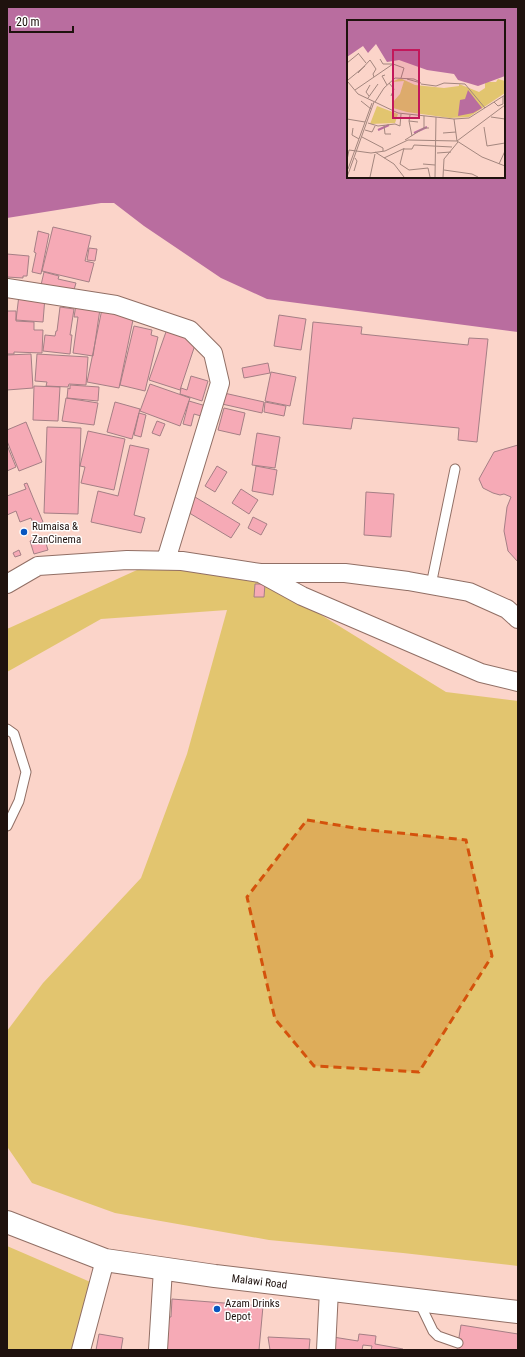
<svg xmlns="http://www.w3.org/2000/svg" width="525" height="1357" font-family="'Roboto Condensed',sans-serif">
<rect width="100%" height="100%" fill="#fbd4c9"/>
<path fill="#e2c56f" d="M182,568L258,576L446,692L518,701V1266L403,1253L269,1240L115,1213L32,1183L8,1148L7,1141V1031L43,983L141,878L187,754L227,610L101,619L7,672V629L137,570Z
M7,1246L95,1284L71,1350H7Z"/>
<path fill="#b96d9f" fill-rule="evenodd" d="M7,7H518V332L267,299L221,278L144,226L114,203H101L7,218ZM348,21H504V177H348Z"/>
<path fill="#f6aab6" stroke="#a57f85" d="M53,227L91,236L85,261L94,263L89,282L42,271Z
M38,231L49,234L41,274L32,272L36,253L34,252Z
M89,248L97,249L95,261L87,260Z
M7,254L29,256L27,276H23V278L7,277Z
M44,272L59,276L58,279L76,283L73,293L41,285Z
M19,295L45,297L43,322L16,320Z
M76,305L100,309L93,356L73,353L78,317H74Z
M60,307L74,309L70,335H72L70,354L43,351L45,335L55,336L56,331H57Z
M102,309L134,315L119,388L87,382Z
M7,311H16V321L34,322V330H43L42,353L14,352V354H7Z
M279,315L306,319L301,350L274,346Z
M313,322L362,327L361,334L468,345L469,338L488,339L477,442L458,440L459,428L353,418L351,429L303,424Z
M134,326L152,330L151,335L158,337L145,391L120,385Z
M167,329L197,339L180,390L149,380Z
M31,354L33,388L7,390V355Z
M37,354L88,357L86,385L69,384L68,387L46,386L47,382L35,381Z
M268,363L270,373L244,378L242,368Z
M271,372L296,377L290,406L265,401Z
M191,376L208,381L202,401L180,394L181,388L187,390Z
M150,384L190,398L180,426L140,411Z
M70,385L99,387L98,401L67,398L68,388L70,389Z
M34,386L60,387L58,421L33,420Z
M224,393L264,402L262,413L222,404Z
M66,398L98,403L94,425L62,421Z
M189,401L206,406L201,416L194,414L191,426L183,424Z
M115,402L140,409L132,439L107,432Z
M265,402L286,406L284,416L264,412Z
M224,408L245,413L240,435L218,430Z
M139,413L146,415L141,437L134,435Z
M157,421L165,424L160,436L152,433Z
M26,422L42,462L19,471L7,441V430Z
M47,427L81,428L78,514L44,513Z
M88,431L125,439L114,490L81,483L85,467L80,466Z
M257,433L280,437L275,468L252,465Z
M7,445L16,467L7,471Z
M130,445L149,449L134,515L145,518L141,533L91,522L98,491L118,496Z
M518,445V562L508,551L504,531L507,507L511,497L504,494L500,495L493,493L483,488L479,479L494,452Z
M217,466L227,472L215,492L205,486Z
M256,466L277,470L273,495L252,491Z
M27,483L43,522L34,525L31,518L20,522L16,511L7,515V496L26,489L24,484Z
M241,489L258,500L249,514L232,503Z
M366,492L394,494L391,537L364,535Z
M195,497L240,524L231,538L186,511Z
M253,517L267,524L261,535L248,528Z
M44,537L48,550L34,554L30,541Z
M19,550L21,555L15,557L13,553Z
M255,584H265L264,597H254Z
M172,1299L263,1306L259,1350H164L166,1319H169V1317H171Z
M461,1325L518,1334V1350H457Z
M99,1334L123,1338L121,1350H96Z
M359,1334L376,1336L375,1344L403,1349L402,1350H371L372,1346L363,1345L362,1350H331L333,1337L358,1341Z
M268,1337L310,1339L309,1350H270Z"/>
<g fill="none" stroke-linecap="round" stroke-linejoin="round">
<defs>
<path id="lane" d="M431,585L455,469
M7,729L14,734L26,772L19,801L7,826
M419,1302L433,1331L438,1336L458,1343"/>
<path id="street" d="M7,288L116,305L190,330L213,353L220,383L166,560
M262,574L302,596L481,673L518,682
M7,584L38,566L127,560L182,561L260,573H345L408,581L469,592L507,609L518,619
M81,1350L105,1260
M158,1350L163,1269
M326,1350L329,1290"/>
<g id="primary">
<path id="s1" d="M7,1222L105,1260L215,1276L518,1312"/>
</g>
</defs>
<use href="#lane" stroke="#916f65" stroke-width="11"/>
<use href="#street" stroke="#916f65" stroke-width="20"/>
<use href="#primary" stroke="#916f65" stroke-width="24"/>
<use href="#lane" stroke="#fff" stroke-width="9"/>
<use href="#street" stroke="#fff" stroke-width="18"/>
<use href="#primary" stroke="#fff" stroke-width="22"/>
</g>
<path fill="#d4520c" fill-opacity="0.2" stroke="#d4520c" stroke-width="3" stroke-dasharray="8 5" stroke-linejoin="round" d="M307,820L361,829L466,840L492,956L419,1072L314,1066L275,1019L247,897Z"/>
<g fill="#0856c0" stroke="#fff" stroke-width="1.5">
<circle cx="24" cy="532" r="4"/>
<circle cx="217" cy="1309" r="4"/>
</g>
<g text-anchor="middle" stroke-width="3" stroke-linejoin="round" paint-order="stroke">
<g font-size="11" fill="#1f120e" stroke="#fff" text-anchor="start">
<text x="32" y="530">Rumaisa &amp;<tspan x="32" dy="13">ZanCinema</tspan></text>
<text x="225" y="1307">Azam Drinks<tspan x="225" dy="13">Depot</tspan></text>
</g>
<g font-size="11" fill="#1f120e" stroke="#fff">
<text dy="4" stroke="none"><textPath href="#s1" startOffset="261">Malawi Road</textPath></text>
</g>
</g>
<g transform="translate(347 20)">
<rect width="158" height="158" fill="#fbd4c9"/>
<path d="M53,58L68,65L97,68L112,66V64L132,72L138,68V62H149L151,59L158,61V73L122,97L103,98L60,92L46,88V82L53,74L57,61L45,62ZM30,86L51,94L48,103L23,104Z" fill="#e2c56f"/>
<path d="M0,1H158V56L131,66L111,60L107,54L80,50L52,40L40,42L29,24L21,33L16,26L0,37ZM121,70L135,88L126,93L111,96L113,80L118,79Z" fill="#b96d9f"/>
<path fill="none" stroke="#b96d9f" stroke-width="2" d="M31,110L42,105M67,113L80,107"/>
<path fill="none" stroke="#a3867e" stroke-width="1" d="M11,33L19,43M33,39L36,44H46M0,43L11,34M11,53L23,40L29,49L26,54L27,57M38,55L35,56L40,65M60,59L74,63M1,60L18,46M1,62L11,74L51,93L107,99L122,98L158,75M42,63L47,69L44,76M74,64L89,66L97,63L118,64L138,88M8,70L46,44L57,48L54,58M22,76L19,72L23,65M21,78L31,64M14,81L24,89M28,82L37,68L48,58L67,59L73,62M147,82L151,86L156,84V76M63,95L62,101L71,102M77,96V108H82M144,97L158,99M0,99L18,102M107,99L110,121L135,137L158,146M62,101L65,116M21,103L31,106L48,104M48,104L53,106L54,94M37,105L38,114H44M137,107L140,126L158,123M6,108L5,115L12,119M18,110L25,112L28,106M96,113L109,112M15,117L36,128V131M58,120L77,108M57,128L53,144L62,150L81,148L83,157M28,132L47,144L57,157M90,133L104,132M37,138L56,129H65L67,125L105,127M0,140L2,130L24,133L38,131L61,120L110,121L158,85M76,144L88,145M152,144L158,131M1,149L25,83M97,150L125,154L131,157M7,151L10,141L8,138M0,157L27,82M23,157L28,134M88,157L89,97M96,157L97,139L111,122"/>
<path fill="#c2185b" fill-opacity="0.15" stroke="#c2185b" stroke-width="2" d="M46,30H72V98H46Z"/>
<rect width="158" height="158" fill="none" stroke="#1f120e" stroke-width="2"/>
</g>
<rect width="525" height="1357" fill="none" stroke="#1f120e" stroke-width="16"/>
<path d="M10 26v6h63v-6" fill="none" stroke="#1f120e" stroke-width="2"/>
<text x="16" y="26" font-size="12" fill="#1f120e" stroke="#ffffff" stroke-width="3" paint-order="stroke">20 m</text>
</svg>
